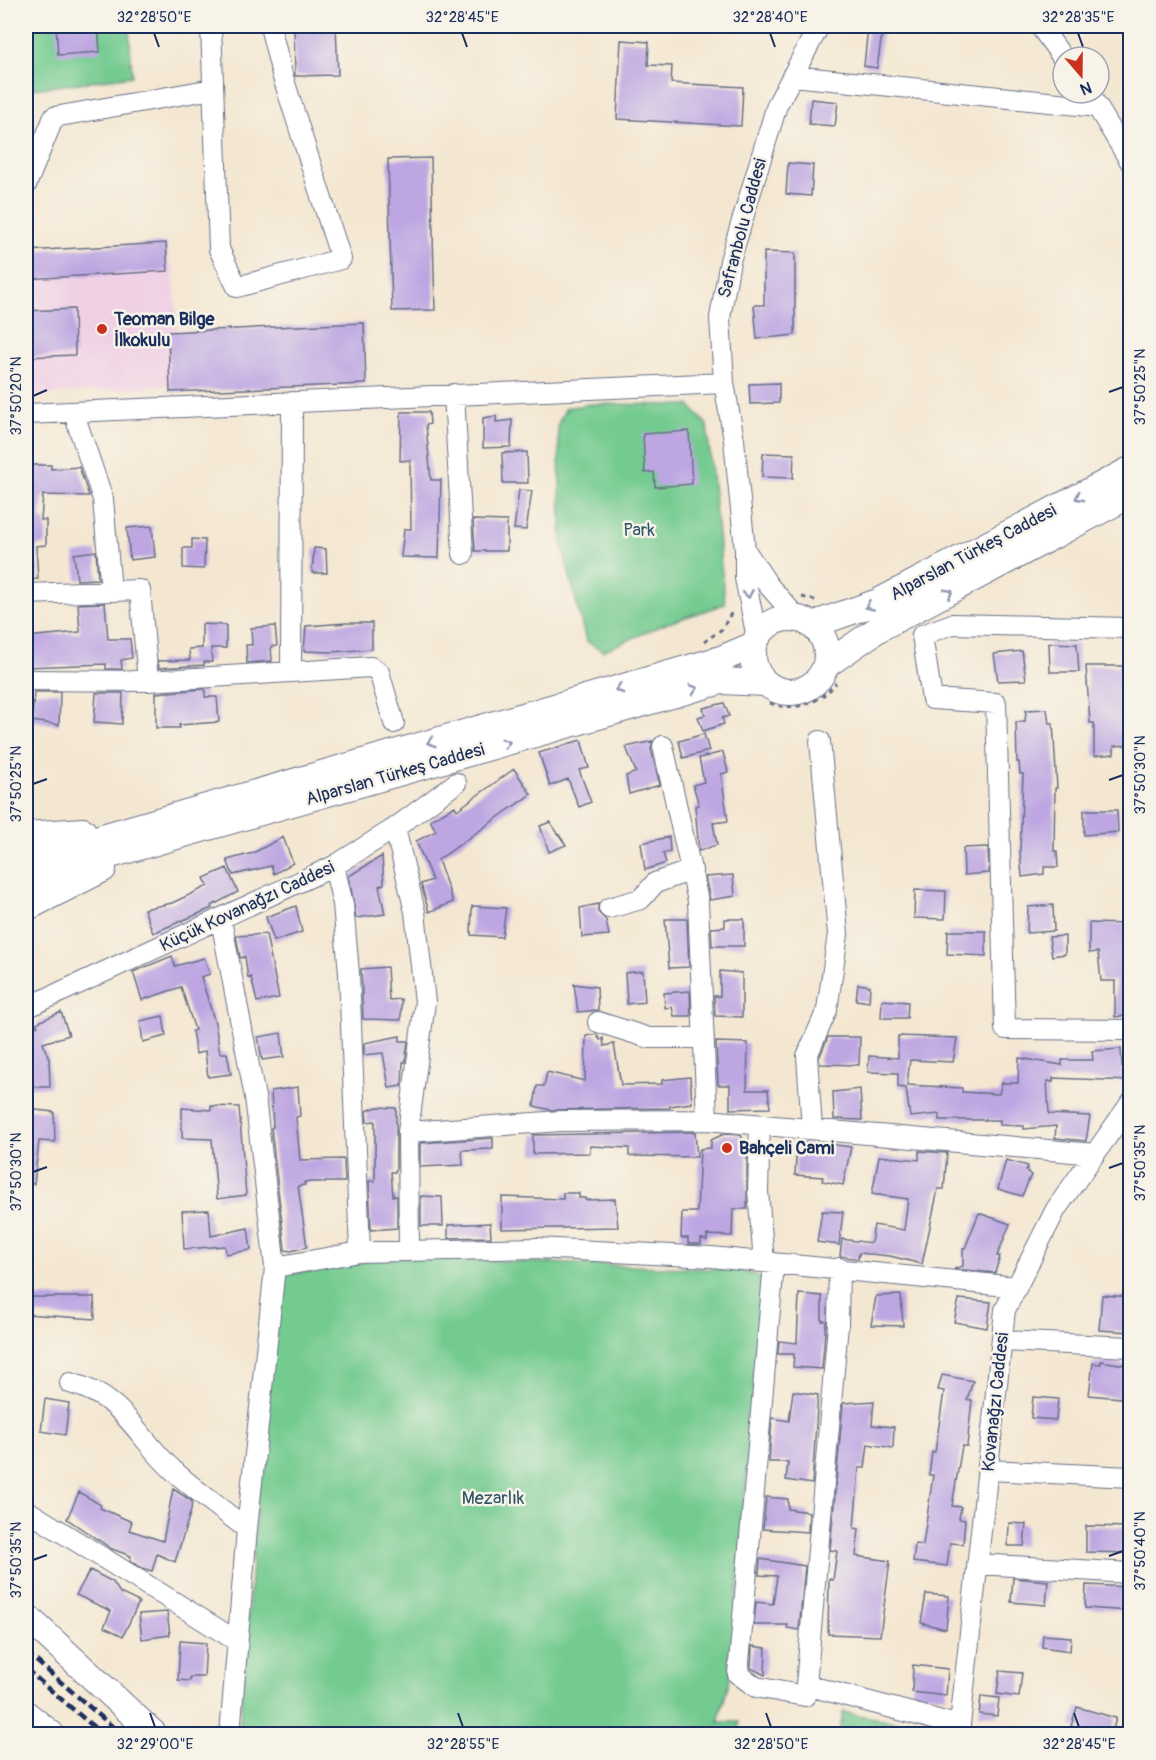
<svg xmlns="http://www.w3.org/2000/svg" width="1156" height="1760" font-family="Pangolin,sans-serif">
<rect width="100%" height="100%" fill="#f7f3e8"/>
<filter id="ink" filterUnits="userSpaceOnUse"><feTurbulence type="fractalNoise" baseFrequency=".0167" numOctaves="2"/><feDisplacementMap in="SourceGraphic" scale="12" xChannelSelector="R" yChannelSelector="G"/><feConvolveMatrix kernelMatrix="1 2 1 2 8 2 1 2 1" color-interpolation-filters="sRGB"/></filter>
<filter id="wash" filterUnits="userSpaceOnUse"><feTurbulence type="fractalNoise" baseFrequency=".008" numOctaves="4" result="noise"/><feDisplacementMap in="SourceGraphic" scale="24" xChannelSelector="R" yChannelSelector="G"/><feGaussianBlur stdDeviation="1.35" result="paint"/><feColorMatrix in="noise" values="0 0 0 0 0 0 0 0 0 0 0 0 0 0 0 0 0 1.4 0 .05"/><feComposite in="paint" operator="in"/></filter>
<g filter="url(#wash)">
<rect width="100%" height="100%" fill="#f4e7d2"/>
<path fill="#f0d0e5" d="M173,264L181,385L26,396V274Z"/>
<path fill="#73cb90" stroke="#477d77" stroke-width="1.5" d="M26,26H129L132,76L26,90Z
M591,404L689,405L707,425L725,604L665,624L603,651L586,641L562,545L558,424L566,408Z
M390,1257L742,1270L769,1281L757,1347L731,1675L718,1722H739L738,1734H239L274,1277Z
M843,1712L937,1730V1734H839Z"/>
<g id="blocks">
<path fill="#bda6e2" d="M56,26H98L100,52L58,55Z
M294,26H336L338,75L295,76Z
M868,26H883L877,68L864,66Z
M621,40L649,42L648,65L672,66L671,83L743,87L741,126L617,119Z
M811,99L838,102L835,126L809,124Z
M431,158L435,310L392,311L388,159Z
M788,163L813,165L811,196L786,194Z
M166,243L168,271L26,279V251Z
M764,252L795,253V335L757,339L754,305H764Z
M74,309L75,355L26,357V311Z
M364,323L366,384L170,392L168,332Z
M779,383V403L750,404L749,384Z
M401,412H429L430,424L426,425L431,480H441L439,558L401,557L404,529H411L410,460L400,461Z
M496,416V422L512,420L511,447L483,448V418Z
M689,431L692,484L655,487L654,472L645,473L643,434Z
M527,452L528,483H503L502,453Z
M763,453L794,454L793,478L762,477Z
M26,465H51V469L79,467L89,496L43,495L41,520H46V545L36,546L38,579L26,580Z
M519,490L532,491L526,530L514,529Z
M473,520L507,521V551H475Z
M152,526L155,557L130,560L127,528Z
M192,539L205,540L204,569L183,568V548H192Z
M314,548L326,549L327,573H312Z
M96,551L98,579L77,580L74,554Z
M105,603L108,639H130L132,658L121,660L122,669H106V664L26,667V637L80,632L78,604Z
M346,623H372V649L332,652L304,651L306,626Z
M202,624L226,625V648H211L212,662H204V665L159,668L158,661L190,660L189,649L202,648Z
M275,626L277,646L271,647L272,661L247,663L246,645H252L251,628Z
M1049,643L1077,644L1079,672H1050Z
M1022,651L1026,680L998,681L994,654Z
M1086,666H1123L1130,745L1114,746V754L1094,756V723H1090Z
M205,689V697H217L219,722L179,725L180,728H156V693Z
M34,692H60L59,725L32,721Z
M96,693H123L122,724L94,722Z
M724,703L729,716L722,718L724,724L703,731L698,717L705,715L703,708Z
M1047,709L1049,723H1053L1057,788H1055L1054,851H1057L1058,867H1044V874L1022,877L1020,852L1023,774H1020L1019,762H1017L1016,722H1025L1026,710Z
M704,734L709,751L683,758L679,741Z
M581,740L589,768L579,770L591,802L579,807L568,779L550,786L539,753Z
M653,741L651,749L660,785L629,794L626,776L636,772L626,747Z
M723,752L728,772L721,774L728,821L713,823L717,845L699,851L695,806L699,805L693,785L704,782L699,758Z
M514,769L531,794L438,860L453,902L429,912L421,884L432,880L416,841L436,831L430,820L455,806L457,810Z
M1084,810H1117L1118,832L1084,835Z
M550,822L566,845L549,852L540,826Z
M283,837L293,863L274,874L271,866L233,875L227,860L253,853Z
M669,837L670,852L663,853L666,863L645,870L641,843Z
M988,847L989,873L964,875L963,848Z
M382,856L384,884L379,886L385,914L356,918L349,876Z
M227,868L238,892L211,906L212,908L153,933L144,909L172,903L208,886L204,878Z
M733,875L735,896L710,900L705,877Z
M915,890L946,891L945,919L914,918Z
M598,904V912L606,920L609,935L582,937L580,908Z
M1053,905L1054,931L1027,933L1028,907Z
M296,906L302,932L274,941L266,917Z
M472,906L506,908L502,937L471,935Z
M665,919H687L689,967L669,968Z
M725,919H744V946H712L711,928L725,927Z
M1089,923L1126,924L1125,964L1131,963V1015L1115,1017V981H1101L1098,952L1089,953Z
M948,931H986V956L947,954Z
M266,934L279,998L257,1002L251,977L248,978L245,957L240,958L236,936Z
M1065,936V954L1052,956L1049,937Z
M172,956L175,966L204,958L210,974L201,977L215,1023L220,1053H227L231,1074L208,1077L205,1051L196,1054L192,1031L195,1030L181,987L142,1000L133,972Z
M387,967L389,1000L401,999V1020L363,1019L361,969Z
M643,971L645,1002L627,1004L625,973Z
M720,971L742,973V1017L715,1016L714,996H720Z
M574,984L597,987L598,1010L578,1012Z
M858,984L870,986L869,1002L856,1000Z
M690,991L691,1016H674L672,1007L665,1008L664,993Z
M882,1000L908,1002L907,1018H881Z
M61,1012L69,1035L43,1043L49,1059L50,1087H26V1031L38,1026L36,1023Z
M163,1016L166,1036L143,1042L140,1021Z
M281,1033L284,1057L262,1060L258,1037Z
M596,1034L600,1040L603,1038L604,1046L614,1044L621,1085L662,1084V1080L690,1077L692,1103L670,1106V1108L551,1110L534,1106L537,1086H544L547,1072L585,1081L586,1036Z
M400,1036V1041H408L405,1062H403L402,1086L389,1088L383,1053L364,1055V1043Z
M898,1036L957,1038L953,1062L910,1060L907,1085L962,1088V1092L999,1094L1002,1083H1018L1019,1058L1062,1065V1060H1093L1092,1051L1121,1049L1122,1066L1131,1067V1081L1053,1078V1082L1047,1081L1049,1114L1090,1116L1086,1141L1055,1138L1056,1126L1024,1129V1126L1000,1125V1120H939V1114L910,1117L906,1088L898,1087V1073L868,1072L869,1056L898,1058Z
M828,1037H860L859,1065L820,1064L819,1058Z
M716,1042L748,1043L747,1090H768L770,1108L730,1109V1085H718Z
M298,1087L300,1116L296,1117L300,1160L344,1159L345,1182H304L305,1185L298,1186L307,1247L291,1251L285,1250L271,1128L273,1127L271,1091Z
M860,1089L862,1120L834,1119L833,1092Z
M211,1106L239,1107L246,1195L217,1199L212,1139L182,1138V1108L211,1110Z
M377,1107L396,1108V1168L395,1172H391L393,1196H397V1228L371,1230L369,1181H375V1121L367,1122L366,1111Z
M26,1109L54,1112L55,1142L39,1141L34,1184L26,1183Z
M695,1132L697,1157L629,1156V1148L590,1146V1153L533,1154V1135Z
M724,1134L741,1135L747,1149V1209H733L732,1236L707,1235V1240L701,1239V1244H688V1238H681L682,1212H697L700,1149L711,1148V1140Z
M493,1138V1149L462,1150L463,1165L420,1167V1143Z
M797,1142L829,1147V1144L851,1147L843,1185L822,1181L823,1177L795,1175Z
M919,1151L947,1153L944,1189H938L922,1264L890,1256L859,1253L858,1259L840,1256L842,1239L871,1243L874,1225L904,1230L908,1199L872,1194L879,1156L919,1160Z
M1006,1160L1028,1166L1026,1171L1031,1175L1022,1196L998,1189Z
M563,1193H579V1198H585V1200L615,1199L618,1227L502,1229V1197L563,1199Z
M421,1196L442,1197L443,1226H421Z
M209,1210L211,1236L248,1228L251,1250L226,1254L225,1246L184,1249L182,1211Z
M822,1211L843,1212L839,1245L817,1242Z
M979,1213L1010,1224L997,1256H1000L995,1273L954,1269L963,1266V1248H965Z
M490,1223L491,1237L448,1238V1225Z
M799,1294L822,1296V1321H826L822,1369L793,1367L794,1354H778L779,1341L797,1343Z
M901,1295L903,1326L871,1325L876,1296Z
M1102,1295L1131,1297V1332L1099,1330Z
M26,1297H94L95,1319L26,1314Z
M959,1299L991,1302L987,1328L954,1322Z
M1101,1361L1131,1366V1399L1089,1395L1093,1363L1101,1364Z
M942,1375L973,1381L967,1400H972L967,1446H962L952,1506L961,1507L959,1519L965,1520L963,1544L950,1543L947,1566L913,1562L915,1544L923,1545L933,1475H929L932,1452H935L944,1391L938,1390Z
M793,1391L818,1395L812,1484L786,1480L788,1462H769L772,1418L789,1421Z
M1033,1397L1058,1399L1056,1420L1031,1418Z
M45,1399L69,1403L65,1435L41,1431Z
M874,1401L872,1425L894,1427L893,1448L868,1444L865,1468H859L854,1528L859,1529L856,1556L890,1561L880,1636L828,1634L829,1579L833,1580L837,1551L830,1550L843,1403Z
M173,1489L192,1501L191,1510L175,1562L157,1554L152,1571L142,1568L130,1561L131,1556L112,1549L67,1519L79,1492L101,1505L100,1508L132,1522L129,1530L163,1541Z
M766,1497L788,1499V1509L809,1512L808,1532L763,1529Z
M1009,1523L1026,1524L1024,1546H1008Z
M1086,1526L1131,1527V1553L1086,1552Z
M760,1559L805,1566L799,1630L787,1628L788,1625H754L756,1602L773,1604L777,1576L759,1575Z
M90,1570L113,1582L120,1593L139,1602L123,1636L104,1627L111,1611L76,1595Z
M1013,1578L1048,1581L1046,1605L1011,1602Z
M1086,1585L1131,1587V1611L1085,1608Z
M926,1594L949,1596L946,1629L921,1623Z
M167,1612L170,1635L142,1639L139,1614Z
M1043,1635L1071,1637L1070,1651L1042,1647Z
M180,1641L206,1643L204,1677H190V1681L178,1680Z
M752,1646L766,1648L765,1675L751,1668Z
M913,1665L948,1669L946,1696L912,1692Z
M1000,1671L1022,1673L1019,1697L997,1694Z
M981,1696L999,1698L997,1716L979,1714Z
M1077,1707L1116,1718L1112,1734H1082L1083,1730L1071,1726Z"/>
</g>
</g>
<g filter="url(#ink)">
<use href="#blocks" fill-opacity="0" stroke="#676f87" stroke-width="1.5"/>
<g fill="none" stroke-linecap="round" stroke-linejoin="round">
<defs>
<path id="minor" d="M211,26L219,249L237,287L341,259L282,74L270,26
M1040,26L1063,58
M793,76L1098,107
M1092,98L1130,161
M26,185L54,117L213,89
M454,394L463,554
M76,412L77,423L103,499L111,591
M26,414L724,383
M745,550L769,586L797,618
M26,594L140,590L148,681
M1130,628L952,624L922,635L932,699L996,703L1005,1029L1130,1030
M757,638L745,578V550L734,440L724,383L720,318L730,261L777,105L819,26
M291,672L292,402
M26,680L148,681L371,667L379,672L394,723
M663,746L698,901L707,1120
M395,828L415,912L425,1002L408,1132L409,1251
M334,866L343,904L349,973L360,1252
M609,908L641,899L655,883L692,870
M221,920L255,1097L275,1267L247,1529L230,1734
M26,1008L334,866L395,828L456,783
M598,1022L649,1038H704
M760,1125L758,1191L764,1262
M812,1129L807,1056L827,1010L838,934L820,741
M408,1132L561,1121L707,1120L1095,1154
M774,1263L738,1674L756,1687L805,1696L806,1685
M275,1267L360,1252L537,1248L711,1257L1017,1287
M839,1268L838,1325L806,1685L960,1726
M1002,1341L1130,1347
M70,1383C125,1397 136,1437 174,1471C197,1492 223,1510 247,1529
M988,1470L1130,1477
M26,1510L237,1641
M977,1564L1130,1573
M959,1734L1005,1310L1056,1209L1130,1104"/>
<path id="major" d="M753 655a37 37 0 1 1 74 0a37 37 0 1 1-74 0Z
M812,625L878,602L1130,470
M826,665L878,629L1130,495
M26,835L83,831
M26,859L721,659L754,645
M26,879L721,681L765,683
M26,908L103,869
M26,1616L154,1734
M26,1714L51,1734"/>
</defs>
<use href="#minor" stroke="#676f87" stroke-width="22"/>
<use href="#major" stroke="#676f87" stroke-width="28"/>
<path stroke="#676f87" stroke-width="3" stroke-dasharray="4.5 4.5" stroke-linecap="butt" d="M802,597L818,601
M704,642L722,629L733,610
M770,703C795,712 819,704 836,683"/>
<use href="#minor" stroke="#fff" stroke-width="20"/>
<use href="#major" stroke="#fff" stroke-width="26"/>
<path stroke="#1b2f5e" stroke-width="4.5" stroke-dasharray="9 4.5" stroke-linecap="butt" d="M26,1652L121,1734
M26,1669L102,1734"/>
</g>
<defs><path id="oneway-chevron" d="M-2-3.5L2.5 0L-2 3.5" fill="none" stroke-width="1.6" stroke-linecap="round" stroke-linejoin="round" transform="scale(1.5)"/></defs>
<g stroke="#8d97ae">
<use href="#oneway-chevron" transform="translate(1079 497) rotate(152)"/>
<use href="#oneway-chevron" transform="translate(949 593) rotate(-27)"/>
<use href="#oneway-chevron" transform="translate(748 594) rotate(80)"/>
<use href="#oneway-chevron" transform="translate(869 606) rotate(156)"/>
<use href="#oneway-chevron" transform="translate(619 689) rotate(164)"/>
<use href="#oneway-chevron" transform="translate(694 689) rotate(-16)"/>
<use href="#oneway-chevron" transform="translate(431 742) rotate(164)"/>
<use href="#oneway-chevron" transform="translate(506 743) rotate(-16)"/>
</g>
</g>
<path fill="none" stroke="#1b2f5e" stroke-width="2" d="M154,33L159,47M462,33L467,47M770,33L775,47M1078,33L1083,47M1109,392L1123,387M33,396L47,390M1109,780L1123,775M33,784L47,779M1109,1168L1123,1163M33,1172L47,1167M1109,1556L1123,1551M33,1560L47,1555M150,1713L155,1727M458,1713L463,1727M766,1713L771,1727M1074,1713L1079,1727"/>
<g fill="#c8321e" stroke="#f7f3e8" stroke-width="2">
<circle cx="102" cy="329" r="6"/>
<circle cx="727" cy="1148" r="6"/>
</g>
<g text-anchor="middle" stroke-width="5" stroke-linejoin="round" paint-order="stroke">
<g font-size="18" fill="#1b2f5e" stroke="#f7f3e8">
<text transform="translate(742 228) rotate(-75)" y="6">Safranbolu Caddesi</text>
<text transform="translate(973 552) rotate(-28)" y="6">Alparslan Türkeş Caddesi</text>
<text transform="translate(395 774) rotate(-16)" y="6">Alparslan Türkeş Caddesi</text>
<text transform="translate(247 906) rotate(-25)" y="6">Küçük Kovanağzı Caddesi</text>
<text transform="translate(995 1402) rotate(-84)" y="6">Kovanağzı Caddesi</text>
</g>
<g font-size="18" font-weight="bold" fill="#1b2f5e" stroke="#f7f3e8" text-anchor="start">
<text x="114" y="325">Teoman Bilge<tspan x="114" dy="21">İlkokulu</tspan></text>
<text x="739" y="1154">Bahçeli Cami</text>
</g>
<g font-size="18" fill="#31566a" stroke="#f7f3e8">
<text x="639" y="536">Park</text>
<text x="493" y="1504">Mezarlık</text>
</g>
</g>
<rect width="1156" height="1760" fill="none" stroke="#f7f3e8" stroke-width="66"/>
<g transform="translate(1081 75) rotate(160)"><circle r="28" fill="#f7f3e8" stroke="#9fa5b1" stroke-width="1.5"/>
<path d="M0-4.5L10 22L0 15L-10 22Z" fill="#c8321e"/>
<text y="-9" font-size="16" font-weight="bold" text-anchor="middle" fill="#1b2f5e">N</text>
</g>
<rect x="33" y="33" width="1090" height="1694" fill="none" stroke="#1b2f5e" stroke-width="2"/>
<g font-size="15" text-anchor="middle" fill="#1b2f5e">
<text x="154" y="22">32°28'50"E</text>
<text x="462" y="22">32°28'45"E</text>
<text x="770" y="22">32°28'40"E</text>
<text x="1078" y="22">32°28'35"E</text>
<text transform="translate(1140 387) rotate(-90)" y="5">37°50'25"N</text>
<text transform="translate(16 396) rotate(-90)" y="5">37°50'20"N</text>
<text transform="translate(1140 775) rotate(-90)" y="5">37°50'30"N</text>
<text transform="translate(16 784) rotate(-90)" y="5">37°50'25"N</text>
<text transform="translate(1140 1163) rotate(-90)" y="5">37°50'35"N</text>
<text transform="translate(16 1172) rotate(-90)" y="5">37°50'30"N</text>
<text transform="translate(1140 1551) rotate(-90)" y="5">37°50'40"N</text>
<text transform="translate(16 1560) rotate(-90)" y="5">37°50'35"N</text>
<text x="155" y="1749">32°29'00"E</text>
<text x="463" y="1749">32°28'55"E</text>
<text x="771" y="1749">32°28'50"E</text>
<text x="1079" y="1749">32°28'45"E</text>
</g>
</svg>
